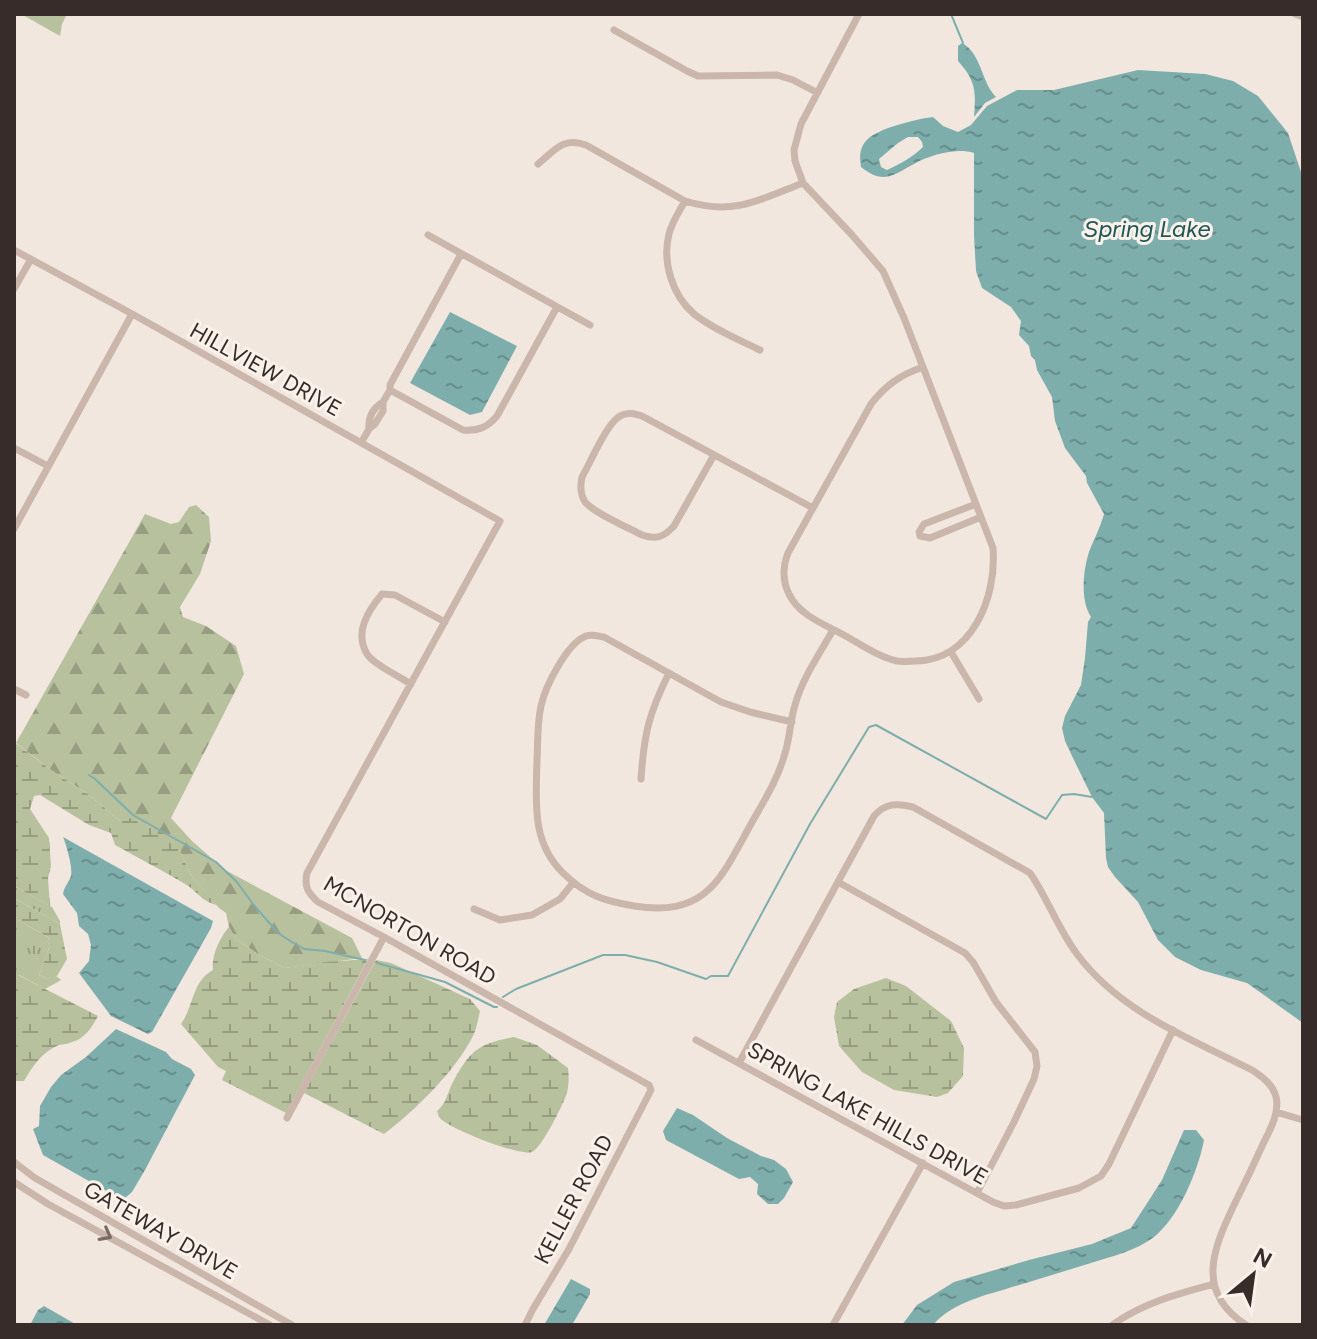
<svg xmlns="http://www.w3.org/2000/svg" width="1317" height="1339" font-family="Figtree,sans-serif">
<defs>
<pattern id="grass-tufts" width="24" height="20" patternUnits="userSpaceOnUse" patternTransform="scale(2)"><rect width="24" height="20" fill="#b8c19e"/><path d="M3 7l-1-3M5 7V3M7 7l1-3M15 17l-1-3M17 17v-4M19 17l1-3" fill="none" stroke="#969d81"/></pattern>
<pattern id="forest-firs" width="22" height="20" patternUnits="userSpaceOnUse" patternTransform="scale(2)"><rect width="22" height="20" fill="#b8c19e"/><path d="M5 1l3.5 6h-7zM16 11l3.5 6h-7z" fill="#969d81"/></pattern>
<pattern id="wetland-marsh" width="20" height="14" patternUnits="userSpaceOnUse" patternTransform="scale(2)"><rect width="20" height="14" fill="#b8c19e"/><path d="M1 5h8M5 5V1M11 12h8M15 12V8" fill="none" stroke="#969d81"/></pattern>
<pattern id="water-ripples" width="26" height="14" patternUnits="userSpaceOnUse" patternTransform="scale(2)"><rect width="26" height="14" fill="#7daeac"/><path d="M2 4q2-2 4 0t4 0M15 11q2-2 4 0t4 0" fill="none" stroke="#678e8c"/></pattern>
</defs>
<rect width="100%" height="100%" fill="#f2e7de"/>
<path fill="url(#grass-tufts)" d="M14,886L52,907L60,921V924L14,898Z
M14,918L48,937L50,945L39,975L47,979L56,976L61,980L45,989L19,975L14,982Z"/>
<path fill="url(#forest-firs)" d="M21,14H67L62,24L60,36Z
M196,505L209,517L211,541L200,574L180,607L183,617L206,626L236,646L244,674L171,818L192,841L225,870L352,938L362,958L284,968L258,954L236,939L229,927L226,913L219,908L191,875L180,851L121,822L88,794L51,770L16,743L145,514L171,524L179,522L189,507Z"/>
<path fill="url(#wetland-marsh)" d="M14,742L51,770L88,794L121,822L130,818L152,829L180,851L191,875L217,905C202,902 197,891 185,884C162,870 138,858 115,845L111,833L89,825L40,795L34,796L30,809L49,838L51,866L48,878L50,906L14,886Z
M14,898L60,924L67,959L57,976L47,979L39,975L50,945L48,937L14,918Z
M229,927L236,939L258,954L284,968L326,962L368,959L286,1113L222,1080L226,1071L218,1067L181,1024C194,1006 192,981 213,970C211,956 220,937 229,927Z
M376,960L391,963L470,999L480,1011C478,1019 477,1028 473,1036C456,1070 415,1111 384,1134L304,1093Z
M18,975L98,1016C92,1027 85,1039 72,1042C68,1044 63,1044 59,1045C43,1051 32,1067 24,1081H14V982Z
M886,978L906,986L951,1021L964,1048L963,1076L948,1093L937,1097L894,1090L862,1072L839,1046L834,1017L837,1002L854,989Z
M514,1037L537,1045L568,1068C569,1076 569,1084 567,1093C564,1103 541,1149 532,1152C521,1157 446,1128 439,1117C438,1115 438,1113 437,1111C446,1104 447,1094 452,1084C470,1050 478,1044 514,1037Z"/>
<path fill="url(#water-ripples)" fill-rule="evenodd" d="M962,43C982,54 981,82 996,97L985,103L974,117C976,91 976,81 958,61V46Z
M1138,70L1205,74L1233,81L1258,96L1288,133L1302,175L1303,1023L1247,983L1201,970L1175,957L1158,940L1138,902L1115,877L1108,867L1106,858L1104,813L1092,797L1073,758L1065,741L1062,728L1065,716L1081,685L1085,658L1088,622L1091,617C1080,600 1083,571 1089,552C1094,539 1100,528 1104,514L1087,483L1086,476L1065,448L1055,421L1052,397L1037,370L1035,360L1031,356L1029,346L1019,335L1021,321L1011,307L982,288L976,271L974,235V153C959,148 939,153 924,159C899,169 888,189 861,167C857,143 868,136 888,128C903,123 917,119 933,117L943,126L958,132L971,125L987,106L1017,90H1054ZM908,137H918L922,142L923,147C913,157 900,164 887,170L881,167L879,159L898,143Z
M450,312L517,346L482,412L470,415L410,383Z
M63,837L213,921L211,928L152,1032L148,1034L111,1016L79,973L89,961L91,945L88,934L79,926L77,913L63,894C64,887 69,882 71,876C73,867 66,844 63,837Z
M116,1029L166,1052L172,1059L191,1069L195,1075L145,1170L132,1192L125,1198L110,1193L43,1155L33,1129L39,1126L40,1106L51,1087L61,1075L86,1057Z
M677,1108L693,1115L727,1138L761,1156L774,1160L786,1169L793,1182L784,1198L778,1204H768L757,1194L758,1184L750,1177L739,1179L666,1140L663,1131Z
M1184,1130H1196L1204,1140C1198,1171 1179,1217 1154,1237C1136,1251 1112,1256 1091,1263C1062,1272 1032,1281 1003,1290C978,1297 950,1305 933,1325H902L917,1305L954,1282L1029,1260L1092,1244L1131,1228L1162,1180Z
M571,1279L590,1289V1294L572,1325H544Z
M44,1306L77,1325H30L38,1310Z"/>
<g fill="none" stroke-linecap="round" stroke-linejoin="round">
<path stroke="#7daeac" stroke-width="2" d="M951,14L963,43
M89,775L95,779L133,815L216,862L236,881L253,904L278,933L287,939L304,949L325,951L365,960
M377,963L445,982L494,1007H497
M503,997L516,989L603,955H625L657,962L706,979L711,976H728L810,824L869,727L876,725L1046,819L1062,795L1074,794L1092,797L1094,795"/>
<path stroke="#cab6aa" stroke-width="7" d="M859,14L801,124L794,150L795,161L803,183L852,235L883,271L904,318L993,548C997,597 972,660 916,661C910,661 903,662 897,661C878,657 859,643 842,634C823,624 798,614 789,594C782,580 783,566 788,553L871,404C886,385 900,375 923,367
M1295,14L1303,17
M614,30L687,71L698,76L777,75L793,80L816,92
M538,164C556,149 563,137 586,145L685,201C734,216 759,200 803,183
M685,201C679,212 672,222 669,234C662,262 672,295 694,314C713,329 738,339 760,350
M428,235L590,325
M14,250L136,316L500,521L307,873C304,887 308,893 318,902L384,937L649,1085L651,1090L569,1249L533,1309L525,1325
M14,289L31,259
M390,390V385L461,254
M369,429C368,417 373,408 383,402
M361,443L369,429L375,424L383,411V402L390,390L463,430C478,431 487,428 497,416L557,307
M14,448L48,466
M714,455L674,526C664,537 656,540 642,535C629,528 594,513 585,502C580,494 580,486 582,477C591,462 607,421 622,415C629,412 635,414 642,416L813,508
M976,504L924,524L919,532L920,536L930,538L981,517
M14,529L132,314
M951,652L979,699
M411,684C400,677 373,664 367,654C354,632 368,611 382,594L395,595L445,622
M14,689L26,695
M792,722L750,712L721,702L604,637C598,636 592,634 586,636C567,643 545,687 541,706C537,724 538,742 537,760C536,802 531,843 564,874C586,895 604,901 634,906C707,917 720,880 751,824C764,801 778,779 785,753C790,738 790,721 795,705C802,679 820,653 833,630
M641,779C644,734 649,713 669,673
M838,882L965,953L973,962L996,1002L1035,1052L1037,1066L1034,1079L1014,1122L977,1193
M474,909L500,920L532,915L560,899L573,883
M696,1040L993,1202L1004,1206L1016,1205L1079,1188L1101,1176L1109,1164L1173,1030
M739,1063L874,816C885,803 897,803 913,807L1030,873C1048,899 1058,929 1077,954C1120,1012 1189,1038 1252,1070C1262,1077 1273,1084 1276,1097C1280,1112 1270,1130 1263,1144C1254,1164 1244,1185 1234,1205C1213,1249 1195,1292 1246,1325
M1276,1112L1303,1120
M287,1118L384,937
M14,1162L35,1178L292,1325
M14,1182L48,1204L270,1325
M833,1325L923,1163
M1112,1325C1143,1303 1177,1294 1214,1284"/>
</g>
<defs><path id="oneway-chevron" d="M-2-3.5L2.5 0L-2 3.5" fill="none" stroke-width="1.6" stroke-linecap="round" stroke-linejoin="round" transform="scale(2)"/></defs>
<use stroke="#796a63" href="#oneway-chevron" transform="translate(106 1235) rotate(28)"/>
<g text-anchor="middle" stroke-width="6" stroke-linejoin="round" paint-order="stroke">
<g font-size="22" fill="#372c29" stroke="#f9f1ea">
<text transform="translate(266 369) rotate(29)" y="8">HILLVIEW DRIVE</text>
<text transform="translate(410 930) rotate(30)" y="8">MCNORTON ROAD</text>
<text transform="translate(868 1113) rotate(29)" y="8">SPRING LAKE HILLS DRIVE</text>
<text transform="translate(573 1199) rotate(-62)" y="8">KELLER ROAD</text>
<text transform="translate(161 1230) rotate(30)" y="8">GATEWAY DRIVE</text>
</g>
<g font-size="24" font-style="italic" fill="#205857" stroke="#f9f1ea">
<text x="1147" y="237">Spring Lake</text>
</g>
</g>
<rect width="1317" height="1339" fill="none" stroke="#372c29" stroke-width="32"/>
<g transform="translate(1253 1275) rotate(29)" stroke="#f9f1ea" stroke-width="6" paint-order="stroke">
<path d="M0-6L14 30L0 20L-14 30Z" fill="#372c29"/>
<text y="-12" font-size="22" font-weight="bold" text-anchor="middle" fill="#372c29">N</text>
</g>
</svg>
